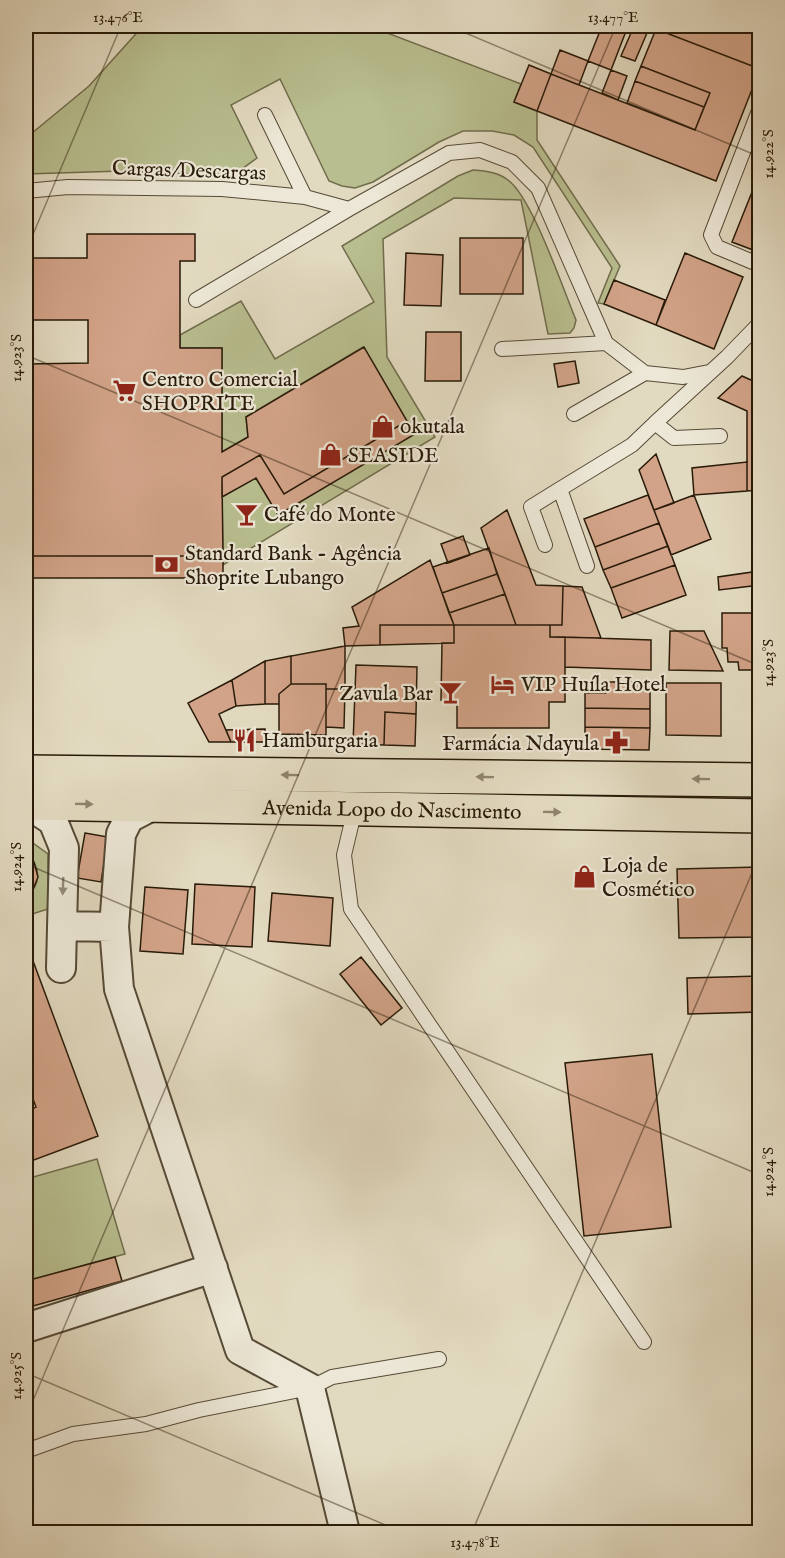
<svg xmlns="http://www.w3.org/2000/svg" width="785" height="1558" font-family="'IM FELL English',serif">
<rect width="100%" height="100%" fill="#e2dac0"/>
<filter id="stains"><feTurbulence type="fractalNoise" baseFrequency=".00333" numOctaves="4"/><feColorMatrix values="0 0 0 0 .2 0 0 0 0 .09 0 0 0 0 .02 0 0 0 .5 -.17"/></filter>
<radialGradient id="worn" r=".72"><stop offset=".6" stop-color="#630" stop-opacity="0"/><stop offset="1" stop-color="#630" stop-opacity=".3"/></radialGradient>
<path fill="#b8be8f" stroke="#706c4c" stroke-width="1.5" d="M143,26H369L521,84L514,102L537,111V140L620,266L604,304L598,303L612,268L533,147L514,135L492,131H463L439,142L373,182L355,188L342,186L329,181L280,79L231,105L257,158L232,176L122,171L26,174V138L89,86Z
M473,170C485,171 498,172 508,180C532,197 563,289 576,320L574,328L570,333L548,334L521,200L454,198L383,239L387,357L435,437L223,565L222,497L256,478L278,515L414,434L363,347L246,417L248,437L222,452V348H180V335L241,301L275,359L374,302L342,246L458,176Z
M26,838L48,854V909L26,916V897C41,885 42,866 26,854Z
M97,1159L125,1254L26,1281V1179Z"/>
<path fill="#d2a388" stroke="#281a08" stroke-width="1.5" d="M602,26H628L611,70L588,61Z
M634,26H657L656,29L650,26L635,61L621,56Z
M657,26H760V69L656,29Z
M656,29L760,69L716,181L537,111L551,74L695,130L710,93L641,66Z
M560,50L588,61L579,85L551,74Z
M529,65L551,74L537,111L514,102Z
M641,66L710,93L704,107L635,81Z
M611,70L627,76L618,100L602,93Z
M635,81L704,107L695,130L627,103Z
M760,172V234L753,250L732,242Z
M87,234H195V261H180V348H222V452L248,437L246,417L364,347L407,421L284,494L260,455L222,477L223,556H26V364L88,363V320H26V258H87Z
M460,238H523V294H460Z
M406,253L443,255L441,306L404,305Z
M685,253L743,277L714,349L656,325Z
M614,280L665,300L656,325L604,304Z
M426,332H461V381H425Z
M575,361L579,383L558,387L554,364Z
M742,376L760,384V490L747,491V411L718,398Z
M407,421L415,434L278,515L256,478L222,497V477L260,455L284,494Z
M656,454L674,503L654,510L639,470Z
M747,462V491L694,495L692,468Z
M648,495L659,523L595,547L584,519Z
M694,495L711,539L671,555L654,510Z
M507,510L536,585L563,586L562,625H516L481,528Z
M659,523L668,546L603,570L595,547Z
M463,536L470,555L448,563L441,544Z
M668,546L675,565L611,588L603,570Z
M489,548L497,574L442,593L433,567Z
M26,556H223V578H26Z
M430,560L454,625H380V645L345,646L343,628L359,626L352,607Z
M753,561H760V585L719,590L718,577L752,572Z
M675,565L686,595L622,618L611,588Z
M497,574L505,594L449,613L442,593Z
M563,586L582,587L601,638L550,637V625H562Z
M505,594L516,625H454L449,613Z
M722,613H760V670H739L738,662H728L727,648H722Z
M380,625H454V643L380,645Z
M454,625H550V637H565V702H549V728H457V700H441L442,643H454Z
M670,631H704L723,671L669,670Z
M565,637L651,640V670L565,667Z
M345,646V689H326V684H291V656Z
M291,656V684L279,694V704H265V661Z
M265,661V704L236,706L232,680Z
M356,665L417,667L416,714L385,712L384,745L353,744Z
M232,680L236,706L219,714L231,742H209L188,703Z
M606,682H650V709L585,708V693H606Z
M666,683H721V736L666,735Z
M291,684H326V735L279,734V694Z
M326,689H345L344,728L326,727Z
M585,708L650,709V728L585,727Z
M385,712L416,714L415,746L384,745Z
M585,727L650,728L649,750L585,749Z
M265,729V742H231L226,730Z
M85,833L108,837L101,882L77,878Z
M26,854L34,862L38,877L32,892L26,897Z
M760,867V937L679,938L677,869Z
M195,884L255,887L252,947L192,944Z
M145,887L188,890L183,954L140,951Z
M272,893L333,898L330,946L268,941Z
M26,942L98,1136L26,1163V1111L36,1107L26,1080Z
M361,957L402,1008L381,1025L340,974Z
M760,976V1012L688,1014L687,978Z
M652,1054L671,1227L584,1236L565,1063Z
M115,1257L122,1281L26,1308V1281Z"/>
<g fill="none" stroke-linecap="round" stroke-linejoin="round">
<defs>
<path id="service" d="M760,108L711,235L717,247L760,265
M265,115L305,197
M26,191L68,187L222,189L305,197L349,209
M196,300L349,209L449,153L480,150L512,162L538,188L606,343L645,373L683,377L709,372
M502,349L606,343
M574,414L645,373
M720,436L674,438L655,423L727,357L760,323
M560,489L632,445L655,423
M545,545L531,507L560,489L587,566
M355,809L344,855L351,909L644,1342
M26,1451L73,1434L146,1424L199,1410L310,1388L332,1377L439,1359"/>
<path id="minor" d="M26,803L53,821L64,848L61,968
M152,806L129,818L121,834L114,927L119,989L240,1350L310,1388L345,1532
M62,926L114,927
M26,1328L213,1268"/>
<g id="primary">
<path d="M26,772L760,780"/>
<path id="s1" d="M26,803L760,816"/>
</g>
</defs>
<use href="#service" stroke="#564a36" stroke-width="16"/>
<use href="#minor" stroke="#564a36" stroke-width="32"/>
<use href="#primary" stroke="#281a08" stroke-width="36"/>
<use href="#service" stroke="#ece7d6" stroke-width="14"/>
<use href="#minor" stroke="#ece7d6" stroke-width="28"/>
<use href="#primary" stroke="#e2dac0" stroke-width="33"/>
</g>
<defs><path id="oneway-solid" d="M-6-.8H1V-3.2L6.5 0L1 3.2V.8H-6Z" transform="scale(1.5)"/></defs>
<g fill="#8e846d">
<use href="#oneway-solid" transform="translate(290 775) rotate(-179)"/>
<use href="#oneway-solid" transform="translate(485 777) rotate(-179)"/>
<use href="#oneway-solid" transform="translate(701 779) rotate(-179)"/>
<use href="#oneway-solid" transform="translate(84 804) rotate(1)"/>
<use href="#oneway-solid" transform="translate(552 812) rotate(1)"/>
</g>
<use fill="#948b79" href="#oneway-solid" transform="translate(63 886) rotate(92)"/>
<path fill="none" stroke="#281a08" stroke-width="1.5" stroke-opacity="0.45" d="M449,26L760,157M26,251L121,26M26,355L760,666M26,864L760,1175M26,1373L402,1532M26,1417L616,26M472,1532L760,854"/>
<defs>
<symbol id="supermarket-bare" viewBox="-9 -9 18 18"><path d="M-6-5.5h2.5l.6 2H6L4.5 2H-2.5L-4.4-4H-6ZM-1.5 3.2a1.3 1.3 0 1 0 .1 0ZM3 3.2a1.3 1.3 0 1 0 .1 0Z" fill="#8f2418" stroke="#ece7d6" stroke-width="2.5" paint-order="stroke"/></symbol>
<symbol id="shop-bare" viewBox="-9 -9 18 18"><path d="M-5-2.5h2.3a2.7 3.5 0 0 1 5.4 0H5L5.5 6h-11ZM-1.5-2.5h3a1.5 2.3 0 0 0-3 0Z" fill="#8f2418" stroke="#ece7d6" stroke-width="2.5" paint-order="stroke"/></symbol>
<symbol id="bar-bare" viewBox="-9 -9 18 18"><path d="M-6-5H6L.8 .8V4.5H3.5V6h-7V4.5H-.8V.8Z" fill="#8f2418" stroke="#ece7d6" stroke-width="2.5" paint-order="stroke"/></symbol>
<symbol id="bank-bare" viewBox="-9 -9 18 18"><path d="M-6-4H6V4H-6ZM0-2.3a2.3 2.3 0 1 0 0 4.6a2.3 2.3 0 1 0 0-4.6Z" fill="#8f2418" stroke="#ece7d6" stroke-width="2.5" paint-order="stroke"/></symbol>
<symbol id="hotel-bare" viewBox="-9 -9 18 18"><path d="M-6-4.5h1.5V1H6V5H4.5V3h-9V5H-6ZM-4 0a1.8 1.8 0 1 1 3.6 0ZM.5 0V-2.5h3Q6-2.5 6 0Z" fill="#8f2418" stroke="#ece7d6" stroke-width="2.5" paint-order="stroke"/></symbol>
<symbol id="restaurant-bare" viewBox="-9 -9 18 18"><path d="M-5-6h1v4h1v-4h1v4h1v-4h1v5L-1.5 .5V6h-2V.5L-5-1ZM5-6V6H3V1.5H1.5Q1.5-4 5-6Z" fill="#8f2418" stroke="#ece7d6" stroke-width="2.5" paint-order="stroke"/></symbol>
<symbol id="pharmacy-bare" viewBox="-9 -9 18 18"><path d="M-2-6h4v4h4v4h-4v4h-4v-4h-4v-4h4Z" fill="#8f2418" stroke="#ece7d6" stroke-width="2.5" paint-order="stroke"/></symbol>
</defs>
<g fill-rule="evenodd">
<use href="#supermarket-bare" x="108" y="374" width="33" height="33"/>
<use href="#shop-bare" x="366" y="410" width="33" height="33"/>
<use href="#shop-bare" x="314" y="438" width="33" height="33"/>
<use href="#bar-bare" x="230" y="498" width="33" height="33"/>
<use href="#bank-bare" x="150" y="548" width="33" height="33"/>
<use href="#hotel-bare" x="486" y="668" width="33" height="33"/>
<use href="#bar-bare" x="434" y="676" width="33" height="33"/>
<use href="#restaurant-bare" x="228" y="724" width="33" height="33"/>
<use href="#pharmacy-bare" x="600" y="726" width="33" height="33"/>
<use href="#shop-bare" x="568" y="860" width="33" height="33"/>
</g>
<g text-anchor="middle" stroke-width="4.5" stroke-linejoin="round" paint-order="stroke">
<g font-size="21" fill="#281a08" stroke="#ece7d6">
<text transform="translate(189 170) rotate(2)" y="7">Cargas/Descargas</text>
<text dy="7" stroke="none"><textPath href="#s1" startOffset="366">Avenida Lopo do Nascimento</textPath></text>
</g>
<g font-size="21" fill="#281a08" stroke="#ece7d6" text-anchor="start">
<text x="142" y="386">Centro Comercial<tspan x="142" dy="24">SHOPRITE</tspan></text>
<text x="400" y="433">okutala</text>
<text x="348" y="462">SEASIDE</text>
<text x="264" y="521">Café do Monte</text>
<text x="185" y="560">Standard Bank - Agência<tspan x="185" dy="24">Shoprite Lubango</tspan></text>
<text x="521" y="691">VIP Huíla Hotel</text>
<text x="433" y="700" text-anchor="end">Zavula Bar</text>
<text x="262" y="747">Hamburgaria</text>
<text x="599" y="750" text-anchor="end">Farmácia Ndayula</text>
<text x="602" y="872">Loja de<tspan x="602" dy="24">Cosmético</tspan></text>
</g>
</g>
<rect width="785" height="1558" fill="none" stroke="#e2dac0" stroke-width="66"/>
<rect x="33" y="33" width="719" height="1492" fill="none" stroke="#281a08" stroke-width="2"/>
<g font-size="15" text-anchor="middle" fill="#281a08">
<text x="118" y="22">13.476°E</text>
<text x="613" y="22">13.477°E</text>
<text transform="translate(768 154) rotate(-90)" y="5">14.922°S</text>
<text transform="translate(16 358) rotate(-90)" y="5">14.923°S</text>
<text transform="translate(768 663) rotate(-90)" y="5">14.923°S</text>
<text transform="translate(16 867) rotate(-90)" y="5">14.924°S</text>
<text transform="translate(768 1172) rotate(-90)" y="5">14.924°S</text>
<text transform="translate(16 1376) rotate(-90)" y="5">14.925°S</text>
<text x="475" y="1547">13.478°E</text>
</g>
<rect width="100%" height="100%" filter="url(#stains)"/>
<rect width="100%" height="100%" fill="url(#worn)"/>
</svg>
